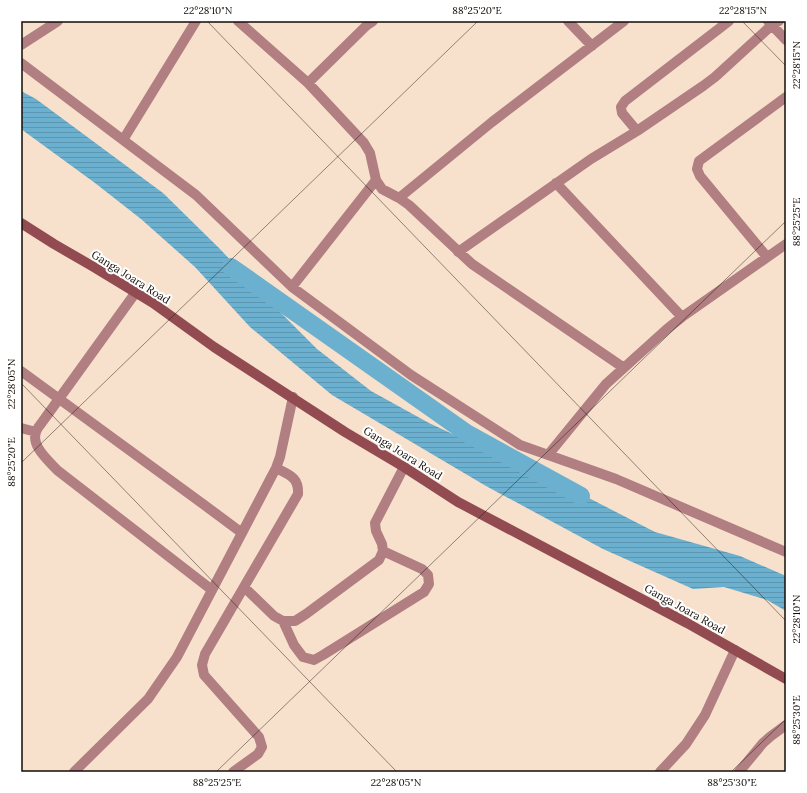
<svg xmlns="http://www.w3.org/2000/svg" width="807" height="793" font-family="Lora,serif">
<defs>
<pattern id="water-rules" width="6" height="5" patternUnits="userSpaceOnUse"><rect width="6" height="5" fill="#6cb0cf"/><path d="M0 2.5h6" fill="none" stroke="#5d96b0"/></pattern>
</defs>
<rect width="100%" height="100%" fill="#f7e1cc"/>
<path fill="url(#water-rules)" d="M21,91L36,99L163,193L219,248L271,303L317,349L371,391L429,423L581,494L655,532L740,556L786,576V611L767,600L724,587L693,589L603,549L486,486L332,395L250,327L195,267L141,219L95,183L21,129Z"/>
<g fill="none" stroke-linecap="round" stroke-linejoin="round">
<path stroke="#6cb0cf" stroke-width="18" d="M231,267L468,434L581,496"/>
<path stroke="#b17e81" stroke-width="10" d="M238,21L308,83L364,143L370,153L376,180L382,189L399,198L409,205L472,264L624,368
M568,21L592,46
M768,21L786,40
M21,45L58,21
M21,63L196,195L292,287L411,375L520,445L616,479L786,552
M308,83L367,25L373,21
M637,131L622,113L621,107L625,101L729,21
M123,140L196,21
M556,183L682,317
M399,198L492,122L624,21
M458,252L591,159L637,131L703,86L715,77L772,25L779,21
M767,257L700,176L697,169L699,161L786,97
M292,287L376,180
M136,292L43,421C41,424 37,428 36,432C31,446 48,460 57,470L212,590
M21,371L203,504L242,533
M21,428L36,432
M548,455L606,384L667,329L682,317L786,244
M244,587L274,616L283,621H295L306,614L379,560L383,551L382,544L376,531L375,523L404,467
M283,621L294,645L303,657L314,660L323,655L424,592L429,584L428,575L422,569L383,551
M74,772L148,699L177,657L276,468L280,457L293,397
M233,772L258,754L262,747L259,737L204,675L202,665L205,654L298,494C299,477 289,475 276,468
M660,772L686,744L705,715L735,650
M739,772L763,743L771,736L786,725"/>
<path stroke="#934b52" stroke-width="10" d="M21,223L54,244L92,266L153,303L214,347L345,432L404,467L458,502L687,623L786,679"/>
</g>
<path fill="none" stroke="#140d06" stroke-width="1" stroke-opacity="0.45" d="M207,21L786,621M742,21L786,66M21,383L397,772M21,463L478,21M216,772L786,221M731,772L786,719"/>
<g text-anchor="middle" stroke-width="4" stroke-linejoin="round" paint-order="stroke">
<g font-size="11" fill="#140d06" stroke="#fff">
<text transform="translate(131 277) rotate(32)" y="4">Ganga Joara Road</text>
<text transform="translate(403 453) rotate(32)" y="4">Ganga Joara Road</text>
<text transform="translate(685 609) rotate(29)" y="4">Ganga Joara Road</text>
</g>
</g>
<rect width="807" height="793" fill="none" stroke="#ffffff" stroke-width="44"/>
<rect x="22" y="22" width="763" height="749" fill="none" stroke="#140d06" stroke-width="1.5"/>
<g font-size="10" text-anchor="middle" fill="#140d06">
<text x="208" y="14">22°28'10"N</text>
<text x="477" y="14">88°25'20"E</text>
<text x="743" y="14">22°28'15"N</text>
<text transform="translate(796 65) rotate(-90)" y="4">22°28'15"N</text>
<text transform="translate(796 222) rotate(-90)" y="4">88°25'25"E</text>
<text transform="translate(11 384) rotate(-90)" y="4">22°28'05"N</text>
<text transform="translate(11 462) rotate(-90)" y="4">88°25'20"E</text>
<text transform="translate(796 619) rotate(-90)" y="4">22°28'10"N</text>
<text transform="translate(796 720) rotate(-90)" y="4">88°25'30"E</text>
<text x="217" y="786">88°25'25"E</text>
<text x="396" y="786">22°28'05"N</text>
<text x="732" y="786">88°25'30"E</text>
</g>
</svg>
